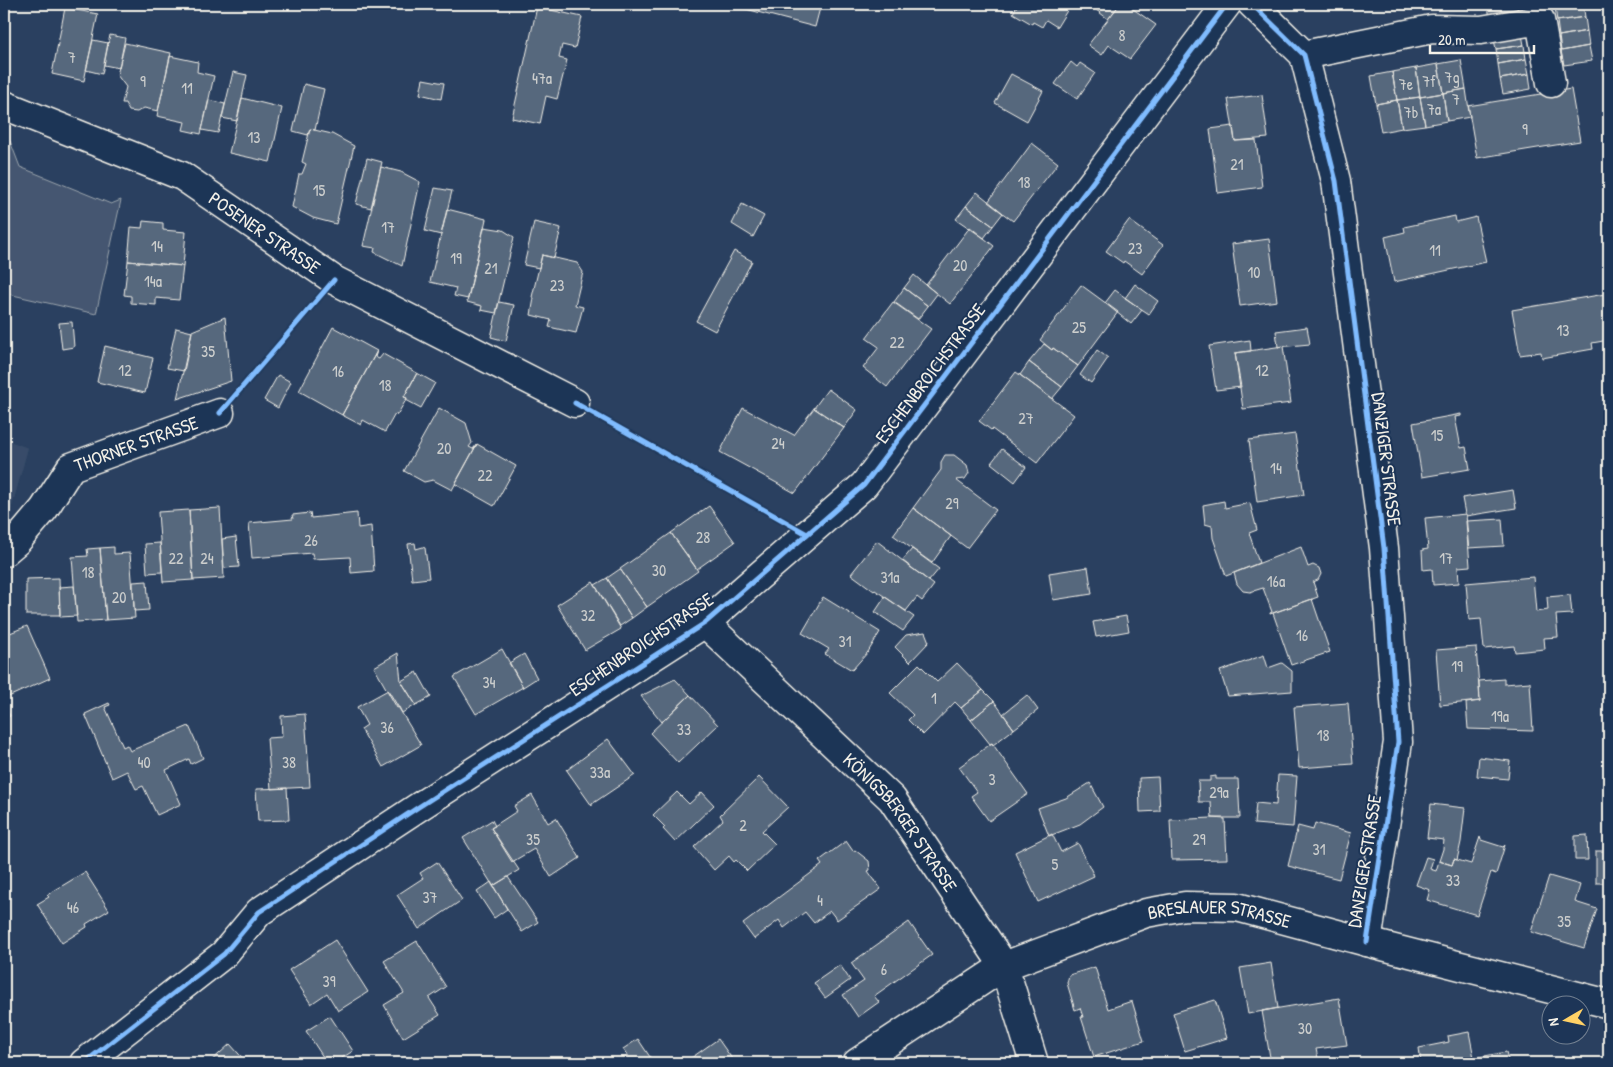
<svg xmlns="http://www.w3.org/2000/svg" width="1613" height="1067" font-family="'Patrick Hand',sans-serif">
<rect width="100%" height="100%" fill="#2a4060"/>
<filter id="ink" filterUnits="userSpaceOnUse"><feTurbulence type="fractalNoise" baseFrequency=".02" numOctaves="2"/><feDisplacementMap in="SourceGraphic" scale="10" xChannelSelector="R" yChannelSelector="G"/><feConvolveMatrix kernelMatrix="1 2 1 2 8 2 1 2 1" color-interpolation-filters="sRGB"/></filter>
<g filter="url(#ink)">
<path fill="#374c69" d="M4,439L28,448L4,536Z"/>
<path fill="#445771" stroke="#9ca4ac" d="M4,138L10,141L20,167L111,204L121,200L96,314L4,293Z"/>
<path fill="#56677d" stroke="#f4f1e8" d="M743,4H821L815,27L742,8Z
M1018,4H1071L1057,27L1046,20L1042,27L1033,22L1032,24L1013,13Z
M1092,4H1120L1108,19L1091,6Z
M1120,4H1126L1156,25L1130,59L1109,45L1102,55L1088,45Z
M1494,4H1517L1518,15L1490,20L1488,5Z
M1573,4H1583L1585,17L1557,21L1555,7Z
M537,7L582,17L575,48L562,45L559,58L567,60L557,99L546,96L540,124L512,118Z
M65,8L98,14L84,81L52,74Z
M1585,17L1587,31L1559,36L1557,21Z
M1521,30L1524,45L1496,49L1493,35Z
M1587,31L1589,46L1561,51L1559,36Z
M110,35L125,38L119,68L104,65Z
M93,40L108,43L102,74L86,70Z
M125,43L171,53L158,111L144,108L137,112L129,111L125,103H122L126,87L117,75Z
M1524,45L1526,59L1498,64L1496,49Z
M1589,46L1592,61L1564,65L1561,51Z
M170,56L198,62L197,72L214,76L201,134L183,130L185,122L157,116Z
M1526,59L1529,74L1500,79L1498,64Z
M1461,60L1466,89L1443,93L1438,64Z
M1071,62L1077,67L1080,63L1095,73L1077,99L1055,84Z
M1438,64L1443,93L1420,97L1416,68Z
M1416,68L1420,97L1397,100L1392,72Z
M233,72L247,75L237,121L222,118Z
M1392,72L1397,100L1376,104L1371,76Z
M1011,74L1043,91L1027,121L995,103Z
M1529,74L1531,89L1503,94L1500,79Z
M423,79L444,83L441,99L420,94Z
M304,84L324,89L315,130L310,129L308,135L293,131Z
M1466,89L1470,117L1447,121L1443,93Z
M1571,89L1580,141L1477,158L1468,106Z
M1443,93L1447,121L1425,125L1420,97Z
M1262,95L1268,138L1235,141L1228,99Z
M1420,97L1425,125L1402,128L1397,100Z
M242,98L282,108L270,162L229,153Z
M209,100L225,104L218,133L202,130Z
M1397,100L1402,128L1381,132L1376,104Z
M1233,126L1235,141L1256,140L1262,187L1218,193L1210,129Z
M310,129L332,134L354,146L336,224L313,218L292,207L299,174H302L306,164L302,162Z
M1032,143L1058,163L1013,221L988,202Z
M367,158L382,162L371,208L356,204Z
M381,167L401,172L420,182L402,266L374,252L375,248L363,246Z
M435,188L452,191L441,235L425,231Z
M977,192L1003,213L993,226L966,206Z
M742,204L764,216L753,237L732,224Z
M966,206L993,226L984,238L956,219Z
M447,209L486,219L468,299L454,296L456,288L430,282Z
M1455,216L1456,222L1476,217L1486,262L1394,282L1385,237L1405,232L1404,227Z
M1129,220L1163,245L1142,274L1124,261L1123,263L1106,251Z
M143,221L163,223V230L186,232L183,266L128,261L131,227L142,228Z
M534,222L561,228L554,258L542,255L539,268L524,265Z
M484,227L503,230L514,237L496,313L481,310L482,306L467,302Z
M970,227L994,246L950,304L926,285Z
M1269,239L1277,301L1240,306L1232,244Z
M734,251L752,261L715,331L696,321Z
M542,255L577,263L583,272L575,305L583,307L576,333L549,327L551,320L531,315L534,298L532,297Z
M128,261L183,266L179,300L156,298V305L131,303V296L124,295Z
M914,275L937,294L928,306L904,288Z
M1135,284L1158,301L1149,314L1125,298Z
M1081,285L1118,312L1078,366L1053,348L1052,350L1040,340Z
M904,288L928,306L918,319L894,302Z
M1115,290L1142,310L1131,324L1105,303Z
M1605,294L1609,320V340L1592,343L1593,349L1542,358L1541,352L1520,355L1512,310Z
M499,302L514,305L506,341L491,337Z
M893,302L931,329L887,387L863,368L879,347L866,338Z
M225,317L231,381L177,399L192,331Z
M72,322L74,347L62,349L59,323Z
M333,327L377,351L342,415L299,391Z
M1307,327L1310,344L1278,347L1276,331Z
M176,328L192,332L184,371L167,368Z
M1250,340L1251,351L1235,353L1241,387L1216,390L1209,346Z
M1044,344L1052,350L1053,348L1078,366L1062,387L1029,362Z
M105,346L153,358L145,393L97,382Z
M1283,346L1291,403L1243,409L1235,353Z
M1097,350L1108,358L1091,383L1080,375Z
M377,351L375,357L379,359L383,354L417,373L404,397L407,398L406,400L397,415L395,414L385,432L363,420L361,425L342,415Z
M1029,362L1062,387L1052,399L1020,375Z
M1016,372L1074,415L1037,463L992,429L991,430L979,421Z
M417,373L435,383L421,408L406,400L407,398L404,397Z
M278,375L291,382L278,408L264,400Z
M828,389L857,410L844,428L814,408Z
M439,408L466,423L472,443L469,447L473,449L477,444L452,490L433,480L424,482L404,471Z
M743,408L794,435L814,408L844,428L795,493L720,452Z
M1461,414V416L1455,417L1461,448L1466,447L1470,469L1422,477L1413,423Z
M1295,434L1304,495L1257,502L1249,440Z
M477,444L516,466L494,506L455,484Z
M1002,449L1026,467L1015,482L991,463Z
M945,455H954L967,465L969,473L965,479L956,480L996,510L967,548L913,508L941,470V462Z
M1513,490L1516,508L1466,516L1465,514L1462,498Z
M1224,501L1225,508L1250,503L1257,530L1249,533L1259,563L1226,576L1213,538L1212,526L1205,524L1203,505Z
M709,506L735,542L697,569L671,533Z
M220,508L224,578L193,580L189,510Z
M913,508L951,536L932,563L893,535Z
M189,510L193,580L163,582L158,512Z
M310,513L311,518L357,513L358,528L371,526L374,571L351,573L350,557L313,559L312,553L252,558L249,523L293,519L292,515Z
M1466,514L1470,566L1458,567L1459,583L1433,585L1432,569L1423,570L1422,550L1428,549L1425,518Z
M1502,519L1504,546L1468,548L1466,521Z
M671,533L698,571L647,607L620,569Z
M236,537L239,567L224,568L222,539Z
M877,541L934,585L922,601L917,597L906,611L875,590L874,591L851,574Z
M160,543L162,572L147,573L145,544Z
M415,543L416,549L423,547L425,548L429,578L412,580L408,544Z
M114,547V554L130,553L135,618L106,620L100,548Z
M1301,547L1308,567L1313,565L1319,568L1321,574L1318,580L1313,582L1318,597L1270,614V613L1272,612L1263,588L1250,592L1243,591L1237,584L1234,573Z
M100,548L106,620L77,622L72,557L88,556L87,549Z
M912,549L939,569L929,581L902,561Z
M1088,567L1092,594L1053,600L1049,573Z
M620,569L647,607L632,618L607,578Z
M1533,577L1536,612L1548,610L1547,597L1570,595L1572,614L1556,615L1558,637L1544,638L1545,649L1515,652L1514,646L1484,649L1481,619L1469,620L1466,583Z
M59,578L60,615H26V579Z
M607,578L632,618L620,626L595,585Z
M147,581L149,610L134,611L133,582Z
M593,582L621,629L585,650L557,605Z
M74,586L77,616L60,617L59,587Z
M823,597L880,632L868,652L852,670L825,654L829,649L802,633Z
M885,597L914,617L903,631L875,612Z
M1312,599L1330,652L1291,665L1273,613Z
M1126,616L1129,631L1096,637L1093,622Z
M27,626L50,678L6,698L7,706L6,707L10,716L4,720V631L8,629L10,633Z
M925,632L929,642L910,662L895,647L906,635Z
M1476,647L1480,701L1440,705L1436,650Z
M502,649L523,687L476,714L454,677Z
M398,653L401,681L416,705L402,713L399,707L397,708L374,667Z
M524,654L537,678L523,687L509,663Z
M1264,655L1268,668L1282,663L1292,671V691L1228,696L1220,671Z
M957,663L983,690L961,708L955,702L923,735L908,720L913,715L890,693L919,664L937,682Z
M417,672L431,697L416,705L401,681Z
M675,679L690,695L662,722L641,696Z
M1504,679V684L1530,682L1533,731L1468,729L1466,703L1480,701L1479,681Z
M388,690L421,745L383,767L361,729L367,725L357,707Z
M983,690L994,701L971,720L961,708Z
M690,695L718,725L678,763L650,733Z
M1027,695L1038,710L1014,729L1003,714Z
M994,701L1014,729L993,745L992,743L990,744L971,720Z
M109,703L110,705L105,707L123,747L127,745L130,751L189,726L203,758L191,764L189,759L166,770L181,804L157,815L143,786L136,789L127,771L112,778L85,714Z
M1348,703L1353,764L1299,768L1294,707Z
M305,714L310,787L271,789L267,738L282,737L281,716Z
M608,739L635,775L592,804V806L566,769L567,770Z
M992,743L1028,794L989,821L971,796L977,792L959,767Z
M1479,757L1510,761L1508,779L1477,776Z
M1278,775L1297,776L1293,827L1254,824L1256,803L1276,805Z
M1216,776V779H1238L1240,818H1212L1211,802H1199L1198,781H1210V777Z
M759,777L788,807L762,831L775,844L747,871L736,860L734,862L729,856L714,870L694,847L723,820L720,815Z
M1158,777L1160,811L1140,812L1139,778Z
M1090,783L1103,807L1080,824L1049,836L1038,808L1066,798Z
M287,788L289,820L258,821L256,789Z
M677,792L689,804L702,792L714,805L675,842L663,829L665,827L653,815Z
M532,795L548,823L556,818L580,858L551,877L534,849L512,862L491,828L517,811L514,806Z
M1431,804L1465,808L1461,842L1457,860L1454,859L1452,865L1439,861L1443,849L1444,840L1427,838Z
M1212,818L1225,819L1227,859L1172,860L1170,820Z
M492,820L495,826L491,828L519,870L493,886L463,838Z
M1315,823L1351,833L1339,879L1288,866L1298,826L1313,830Z
M1052,834L1061,852L1078,843L1094,876L1038,902L1015,852Z
M1587,835L1588,860H1575V836Z
M1480,837L1481,840L1503,847L1505,845L1496,874L1491,872L1477,915L1427,900L1430,890L1416,885L1426,857L1433,859L1430,869L1436,871L1439,861L1452,865L1454,859L1471,864Z
M846,841L853,851L855,850L869,861L870,870L868,871L881,889L837,920L830,911L814,923L805,912L784,928L779,920L754,939L743,924L822,865L819,861Z
M1596,851H1609V883H1596Z
M437,862L462,900L419,929L397,895L423,878L420,873Z
M85,872L109,910L86,924L87,927L62,943L37,904L49,897L47,895Z
M1549,876L1580,885L1575,902L1597,909L1584,948L1531,932Z
M508,877L538,922L522,932L493,886Z
M491,882L507,909L494,918L477,892Z
M909,922L932,955L874,996L879,1002L858,1017L843,995L864,981L851,963Z
M335,940L368,992L338,1011L327,993L311,1004L289,970Z
M417,941L446,987L429,998L440,1015L403,1038L384,1005L404,993L384,961Z
M1271,963L1278,1008L1248,1014L1240,968Z
M840,965L850,980L825,998L814,983Z
M1095,967L1108,1009L1132,1001L1144,1041L1094,1057L1081,1017H1083L1080,1008L1075,1010L1067,983L1069,975Z
M1339,998L1347,1045L1316,1049L1319,1063H1271L1262,1011Z
M1215,1000L1227,1038L1185,1051L1173,1013Z
M330,1016L353,1051L334,1063H327L306,1031Z
M1469,1032L1475,1063H1421L1419,1048L1449,1042L1448,1036Z
M638,1039L654,1063H633L623,1049Z
M718,1039L735,1063H688L687,1061Z
M230,1044L247,1063H209Z
M1506,1052L1509,1063H1475L1474,1058Z"/>
<g fill="none" stroke-linecap="round" stroke-linejoin="round">
<defs>
<g id="minor">
<path d="M1252,4L1304,55L1336,181L1384,548L1398,742L1367,942"/>
<path d="M1304,55L1432,29L1481,30L1540,20L1551,83"/>
<path id="s1" d="M4,105L182,176L334,280L575,403"/>
<path id="s2" d="M4,552L17,541L44,509L71,467L220,413"/>
<path id="s3" d="M705,623L892,799L1004,966L1034,1063"/>
<path d="M84,1063L224,954L259,912L417,808L705,623L864,485L1227,4"/>
<path id="s4" d="M857,1063L1004,966L1146,913L1185,906L1237,907L1367,942L1609,1004"/>
</g>
</defs>
<use href="#minor" stroke="#f4f1e8" stroke-width="31"/>
<use href="#minor" stroke="#1d3557" stroke-width="28"/>
<defs>
<path id="cycleway" d="M1252,4L1304,55L1336,181L1384,548L1398,742L1367,942
M575,403L807,534
M220,413L334,280
M84,1063L224,954L259,912L417,808L705,623L864,485L1227,4"/>
</defs>
<use href="#cycleway" stroke="#1d3557" stroke-width="8"/>
<use href="#cycleway" stroke="#80bcff" stroke-width="5"/>
</g>
</g>
<g text-anchor="middle" stroke-width="4" stroke-linejoin="round" paint-order="stroke">
<g font-size="16" fill="#cccecd">
<text x="1122" y="41">8</text>
<text x="72" y="63">7</text>
<text x="1452" y="83">7g</text>
<text x="542" y="84">47a</text>
<text x="143" y="87">9</text>
<text x="1429" y="87">7f</text>
<text x="1406" y="90">7e</text>
<text x="187" y="94">11</text>
<text x="1456" y="105">7</text>
<text x="1434" y="115">7a</text>
<text x="1411" y="118">7b</text>
<text x="1525" y="135">9</text>
<text x="254" y="143">13</text>
<text x="1237" y="170">21</text>
<text x="1024" y="188">18</text>
<text x="319" y="196">15</text>
<text x="388" y="233">17</text>
<text x="157" y="252">14</text>
<text x="1135" y="254">23</text>
<text x="1435" y="256">11</text>
<text x="456" y="264">19</text>
<text x="960" y="271">20</text>
<text x="491" y="274">21</text>
<text x="1254" y="278">10</text>
<text x="153" y="287">14a</text>
<text x="557" y="291">23</text>
<text x="1079" y="333">25</text>
<text x="1563" y="336">13</text>
<text x="897" y="348">22</text>
<text x="208" y="357">35</text>
<text x="125" y="376">12</text>
<text x="1262" y="376">12</text>
<text x="338" y="377">16</text>
<text x="385" y="391">18</text>
<text x="1026" y="424">27</text>
<text x="1437" y="441">15</text>
<text x="778" y="449">24</text>
<text x="444" y="454">20</text>
<text x="1276" y="474">14</text>
<text x="485" y="481">22</text>
<text x="952" y="509">29</text>
<text x="703" y="543">28</text>
<text x="311" y="546">26</text>
<text x="176" y="564">22</text>
<text x="207" y="564">24</text>
<text x="1446" y="564">17</text>
<text x="659" y="576">30</text>
<text x="88" y="578">18</text>
<text x="890" y="583">31a</text>
<text x="1276" y="587">16a</text>
<text x="119" y="603">20</text>
<text x="588" y="621">32</text>
<text x="1302" y="641">16</text>
<text x="845" y="647">31</text>
<text x="1457" y="672">19</text>
<text x="489" y="688">34</text>
<text x="934" y="704">1</text>
<text x="1500" y="722">19a</text>
<text x="387" y="733">36</text>
<text x="684" y="735">33</text>
<text x="1323" y="741">18</text>
<text x="144" y="768">40</text>
<text x="289" y="768">38</text>
<text x="600" y="778">33a</text>
<text x="992" y="785">3</text>
<text x="1219" y="798">29a</text>
<text x="743" y="831">2</text>
<text x="533" y="845">35</text>
<text x="1199" y="845">29</text>
<text x="1319" y="855">31</text>
<text x="1055" y="870">5</text>
<text x="1453" y="886">33</text>
<text x="430" y="903">37</text>
<text x="820" y="906">4</text>
<text x="73" y="913">46</text>
<text x="1564" y="927">35</text>
<text x="884" y="975">6</text>
<text x="329" y="987">39</text>
<text x="1305" y="1034">30</text>
</g>
<g font-size="19" fill="#f4f1e8" stroke="#1d3557">
<text dy="7" stroke="none"><textPath href="#s1" startOffset="292">POSENER STRASSE</textPath></text>
<text transform="translate(930 373) rotate(-53)" y="7">ESCHENBROICHSTRASSE</text>
<text dy="7" stroke="none"><textPath href="#s2" startOffset="178">THORNER STRASSE</textPath></text>
<text transform="translate(1387 459) rotate(83)" y="7">DANZIGER STRASSE</text>
<text transform="translate(641 644) rotate(-34)" y="7">ESCHENBROICHSTRASSE</text>
<text dy="7" stroke="none"><textPath href="#s3" startOffset="280">KÖNIGSBERGER STRASSE</textPath></text>
<text transform="translate(1364 861) rotate(-81)" y="7">DANZIGER STRASSE</text>
<text dy="7" stroke="none"><textPath href="#s4" startOffset="402">BRESLAUER STRASSE</textPath></text>
</g>
</g>
<rect width="1613" height="1067" fill="none" stroke="#1d3557" stroke-width="20"/>
<rect x="10" y="10" width="1593" height="1047" fill="none" stroke="#f4f1e8" stroke-width="2" filter="url(#ink)"/>
<g transform="translate(1566 1020) rotate(261)"><circle r="24" fill="#1d3557" stroke="#738091"/>
<path d="M0-4L9 19L0 12L-9 19Z" fill="#ffd166"/>
<text y="-8" font-size="14" font-weight="bold" text-anchor="middle" fill="#f4f1e8">N</text>
</g>
<path d="M1430 45v8h104v-8" fill="none" stroke="#f4f1e8" stroke-width="2.5"/>
<text x="1438" y="45" font-size="15" fill="#f4f1e8" stroke="#1d3557" stroke-width="4" paint-order="stroke">20 m</text>
</svg>
